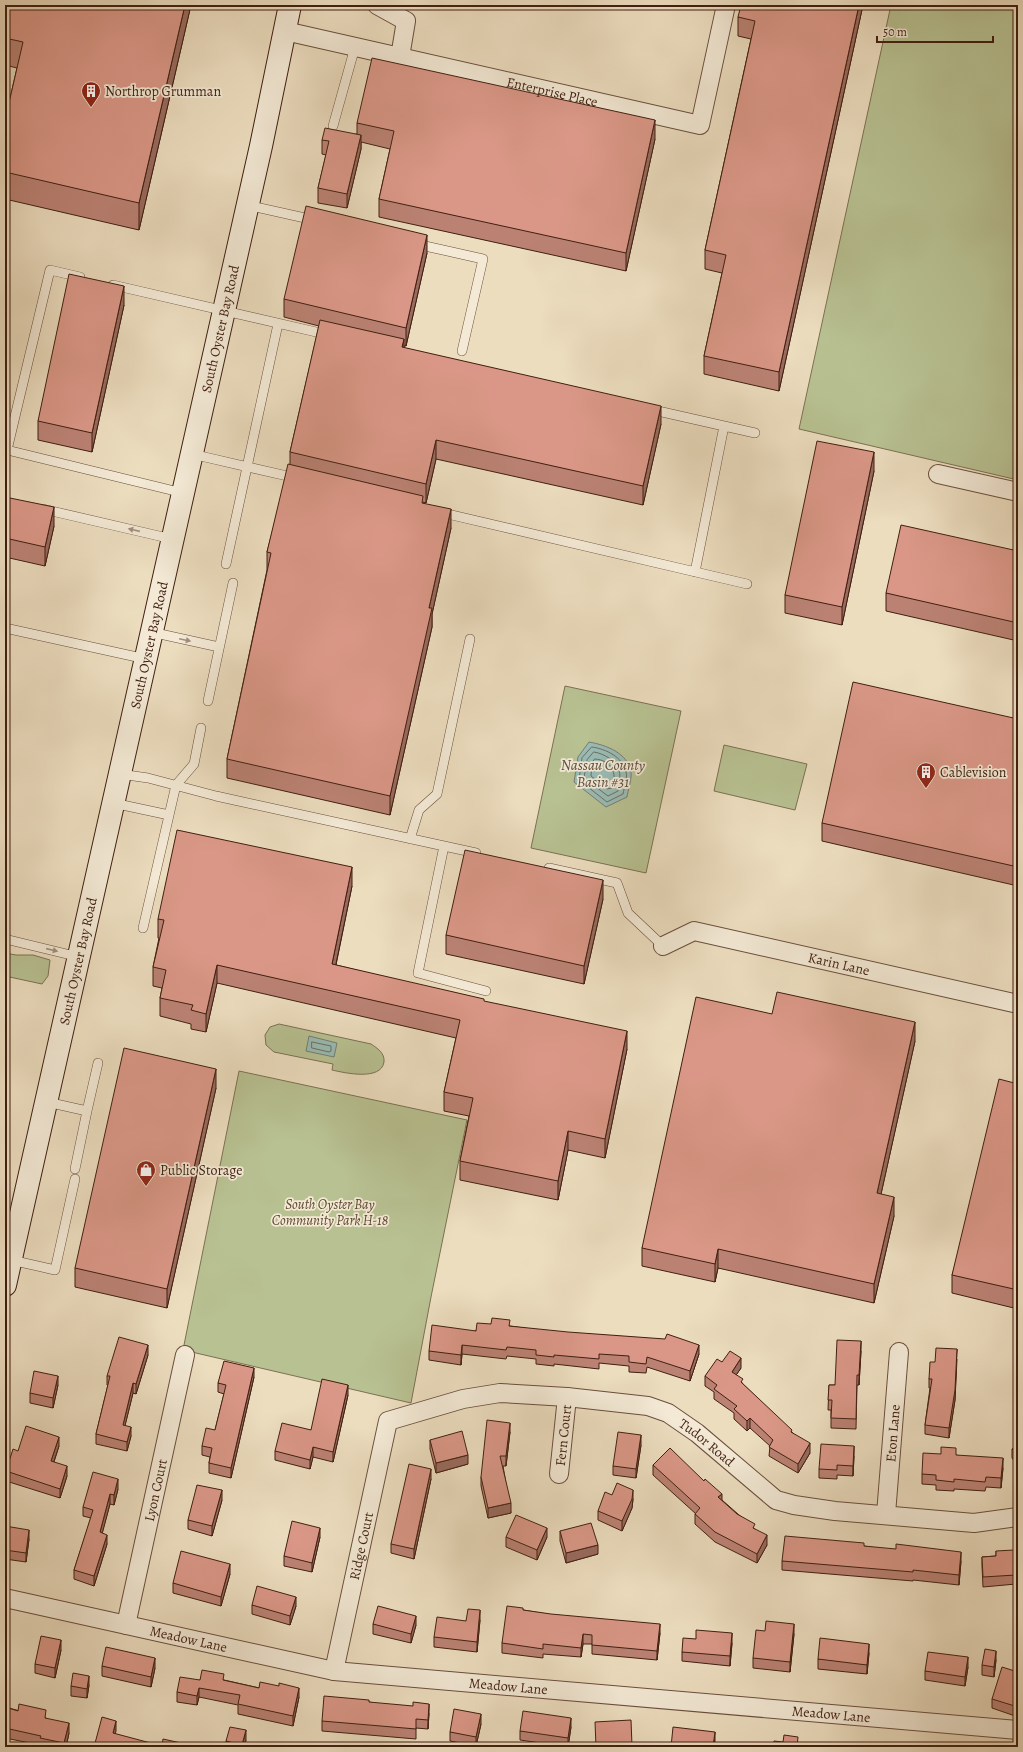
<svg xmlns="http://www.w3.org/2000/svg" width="1023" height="1752" font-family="Alegreya,serif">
<rect width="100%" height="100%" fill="#ecddbf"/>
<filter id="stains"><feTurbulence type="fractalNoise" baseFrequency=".005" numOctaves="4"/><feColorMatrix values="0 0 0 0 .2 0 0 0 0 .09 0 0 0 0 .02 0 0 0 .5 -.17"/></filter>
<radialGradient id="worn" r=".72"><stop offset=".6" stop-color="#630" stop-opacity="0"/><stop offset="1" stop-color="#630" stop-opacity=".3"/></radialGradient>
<path fill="#b8c192" stroke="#7c7052" d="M891,5H1018V480L799,429Z
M565,686L681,711L646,873L531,848Z
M724,745L807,764L795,810L714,791Z
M5,953L16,955H33L50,960L48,976L42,984L5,976Z
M279,1024L371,1044C377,1048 385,1053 384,1062C381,1081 345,1073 332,1070L333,1064L274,1052L266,1045L265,1035L270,1027Z
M239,1071L467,1120L431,1297L411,1403L183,1350Z"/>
<path fill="#99bbb4" stroke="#757d73" d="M589,742C606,745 628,753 631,772C632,779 628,790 627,797L606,807L574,782L578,757Z
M309,1036L337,1043L334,1057L306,1051Z"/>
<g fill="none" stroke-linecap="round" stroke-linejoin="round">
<path stroke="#6c6d62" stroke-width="1" d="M592,747C606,749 623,757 626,772C628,778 624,788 623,794L607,802L579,780L582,758Z
M594,752C600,753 604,755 609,758C622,766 621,777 618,791L608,796L584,778L587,760Z
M595,759C611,760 618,773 612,788L607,789L591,776L592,763Z
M312,1042L331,1046V1051L329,1052L312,1048Z"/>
<defs>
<path id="service" d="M333,126L355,47
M247,205L314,220
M416,244L483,259L462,351
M80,277L50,270L7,450L183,493
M113,285L329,335
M649,409L755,433
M192,454L296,478
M43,509L172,539
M439,512L747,584
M226,564L278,324
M695,572L724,426
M5,628L146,659
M151,632L219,647
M208,701L233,583
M120,774L148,778L216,796L476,853
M113,803L169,815
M410,839L419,810L437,794L470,639
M444,846L418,973L486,991
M549,868L617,883L628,913L663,946
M143,928L176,785L194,764L201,728
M5,939L79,957
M47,1102L87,1111L98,1063
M75,1169L87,1111
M11,1260L55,1270L75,1179"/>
<g id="minor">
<path d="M377,5L406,21L400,57"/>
<path id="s1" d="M285,31L700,125L726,5"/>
<path d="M938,474L1018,492"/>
<path id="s2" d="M663,946L694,931L1018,1004"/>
<path id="s3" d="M559,1474L567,1397"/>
<path id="s4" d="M886,1514L899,1352"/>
<path id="s5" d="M5,1598L334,1671L1018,1730"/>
<path id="s6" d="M126,1625L185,1355"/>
<path id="s7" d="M334,1671L388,1421L463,1399L500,1393L567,1397L648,1406L668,1413L697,1433L776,1500L794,1505L835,1511L974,1523L1018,1517"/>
</g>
<g id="secondary">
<path id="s8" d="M5,1285L261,146L290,5"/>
</g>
</defs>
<use href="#service" stroke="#6b4e3c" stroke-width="10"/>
<use href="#minor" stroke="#6b4e3c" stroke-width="20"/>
<use href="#secondary" stroke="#401f11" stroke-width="24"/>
<use href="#service" stroke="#f3e9d5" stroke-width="9"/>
<use href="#minor" stroke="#f3e9d5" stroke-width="18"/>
<use href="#secondary" stroke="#f3e9d5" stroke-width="22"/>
</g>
<path fill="#bb8274" stroke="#401f11" d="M5,5H191L139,230L5,199V120L17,68L5,65Z
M863,5L779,391L704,374V356L722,273L705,269V250L751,39L738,36V17Z
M357,123L655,139L626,271L379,217V199L390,149L361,142V149L347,208L318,203V188L326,155L322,154V140L357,134Z
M427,253L406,346H404V348L661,424L643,505L436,459L426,503L423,502V503L451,528L432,614V627L390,815L227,778V759L267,570V552L290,464V452L319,326L284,317V299Z
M124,305L92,452L38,440V421Z
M874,471L842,625L785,613V595Z
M5,497L54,526L45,566L5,557Z
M1018,551V641L886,611V593Z
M1018,719V886L822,841V823Z
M352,886L336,965L484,1002L627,1049L605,1158L568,1150L558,1200L460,1180V1161L469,1116L444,1111V1092L456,1038L217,983L206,1032L191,1029V1024L160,1016V998L162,988L153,986V967L159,938H158V919Z
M603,899L584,984L446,954V935Z
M772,1014L915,1041L881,1194L894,1216L874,1303L718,1268L715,1282L642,1266V1248Z
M1018,1084V1309L952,1293V1275Z
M216,1088L167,1308L75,1287V1268Z
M491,1324L510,1326L699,1354L690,1381L647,1367L646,1373L629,1372V1366L599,1363V1369L554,1364V1366L536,1364V1359L507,1356L506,1359L462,1354L461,1365L429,1360V1351Z
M861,1351L859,1385H857L856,1429L831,1428V1410H828L829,1385H835Z
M148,1355L136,1394L133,1393L125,1425L131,1436L127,1451L96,1444V1434L108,1385H107V1376Z
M957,1359L955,1400L949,1438L925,1434V1425L930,1388H929V1379L935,1362Z
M722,1362L741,1368L736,1375L743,1384L792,1432L810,1453L798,1473L769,1456L770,1446L750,1428L747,1431L734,1419V1413L714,1399V1392L705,1386V1376Z
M254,1377L231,1478L209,1473V1463L210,1457L202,1455V1446L215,1430L224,1394L218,1392V1383Z
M58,1385L53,1408L30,1403V1393Z
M348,1395L333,1462L313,1457L310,1469L275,1460V1451L311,1430Z
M510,1432L506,1466H503L511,1513L488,1518L481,1486V1477Z
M430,1440L468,1464L436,1473L430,1449Z
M1018,1444V1466L1012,1458V1449Z
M641,1445L636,1478L613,1475V1466Z
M59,1446L54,1462L67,1476L60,1498L6,1481V1471L18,1451Z
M956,1455L1003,1468L1001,1488L986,1487L985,1491L954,1489V1491L936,1490V1485L922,1484V1474Z
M854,1456L853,1476L837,1475V1479L819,1478V1469Z
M653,1465L722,1500L755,1529L767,1545L757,1563L715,1542L695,1524V1514H696L653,1475Z
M431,1479L414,1559L391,1553V1544Z
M118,1489L114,1505L110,1504L102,1533L107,1544L94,1586L74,1579V1570L91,1518L83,1516V1507Z
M633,1499L632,1508L622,1531L598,1520V1511Z
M222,1500L212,1536L188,1529V1520Z
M5,1526L29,1539L26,1562L5,1559Z
M560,1531L598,1554L566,1563L560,1541Z
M320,1537L312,1572L284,1566V1556Z
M506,1537H547L537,1560L506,1547Z
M864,1546L961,1561L959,1585L913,1580V1581L782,1570V1561Z
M996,1551L1016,1575V1584L983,1587L982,1566V1557L996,1556Z
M230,1574L221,1606L173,1593V1583Z
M252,1605L296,1606L290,1625L252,1614Z
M523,1610L660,1633L657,1660L592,1654V1644H583L581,1657L543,1654V1658L502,1653V1643Z
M480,1620L477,1652L434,1647V1637L466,1621Z
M373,1624L416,1625L411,1643L373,1634Z
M794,1634L790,1672L753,1668V1658Z
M732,1643L730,1666L682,1661V1652Z
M61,1650L55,1678L35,1673V1664Z
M869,1653L867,1674L818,1669V1659Z
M996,1660L994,1677L982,1675V1665Z
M102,1666L155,1668L151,1687L102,1676Z
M968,1667L965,1686L925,1680V1671Z
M1018,1672V1717L992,1708V1699Z
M200,1680H224L299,1697L293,1726L238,1714V1705L199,1697L197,1705L177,1702V1692Z
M89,1685L87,1698L71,1696V1686Z
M369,1702L429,1713L428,1729L416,1728V1739L322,1731V1721Z
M5,1707L46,1718L69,1733L66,1747H40V1745L5,1738Z
M481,1724L476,1746L450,1741V1732Z
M571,1727L568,1747L520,1740V1731Z
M246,1740L244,1747H226V1741Z"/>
<path fill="#996a5e" stroke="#401f11" d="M185,5H191L139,230V203Z
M859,5H863L779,391V372Z
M655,120V139L626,271V253Z
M361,135V149L347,208V194Z
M427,235V253L406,346V328Z
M124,286V305L92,452V433Z
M404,339V358L402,347Z
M661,406V424L643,505V486Z
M436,440V459L426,503V484Z
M874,452V471L842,625V607Z
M54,507V526L45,566V547Z
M451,509V528L432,614V627L390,815V796L429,608Z
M352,867V886L332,983V964Z
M603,880V899L584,984V966Z
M217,965V983L206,1032V1014Z
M915,1022V1041L877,1212V1193Z
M627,1031V1049L605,1158V1139Z
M216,1069V1088L167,1308V1289Z
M568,1131V1150L558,1200V1181Z
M894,1197V1216L874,1303V1284Z
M718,1249V1268L715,1282V1264Z
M861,1341V1351L859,1385V1375Z
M148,1345V1355L136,1394V1384Z
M462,1345V1354L461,1365V1355Z
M699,1345V1354L690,1381V1371Z
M957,1349L955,1400L949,1438V1428Z
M741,1358V1368L732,1381V1372Z
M254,1368V1377L231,1478V1468Z
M58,1376V1385L53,1408V1398Z
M133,1383V1393L123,1434V1425Z
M348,1385V1395L333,1462V1452Z
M750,1418V1428L747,1431V1421Z
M510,1423V1432L506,1466V1456Z
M131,1427V1436L127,1451V1442Z
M641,1435V1445L636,1478V1469Z
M59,1437V1446L51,1470V1461Z
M810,1443V1453L798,1473V1464Z
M854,1446V1456L853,1476V1466Z
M313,1447V1457L310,1469V1460Z
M468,1455V1464L436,1473V1463Z
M1003,1458V1468L1001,1488V1478Z
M67,1466V1476L60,1498V1489Z
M431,1469V1479L414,1559V1549Z
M118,1479V1489L114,1505V1495Z
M222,1490V1500L212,1536V1526Z
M633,1490V1499L632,1508L622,1531V1521Z
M110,1494V1504L100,1542V1532Z
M722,1494V1503L718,1497Z
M511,1503V1513L488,1518V1508Z
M320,1528V1537L312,1572V1563Z
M547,1528V1537L537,1560V1550Z
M29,1530V1539L26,1562V1553Z
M107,1535V1544L94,1586V1576Z
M767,1535V1545L757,1563V1554Z
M598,1545V1554L566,1563V1553Z
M961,1552V1561L959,1585V1575Z
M230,1564V1574L221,1606V1597Z
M296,1597V1606L290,1625V1616Z
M480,1610V1620L477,1652V1642Z
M416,1616V1625L411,1643V1634Z
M660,1624V1633L657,1660V1651Z
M794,1624V1634L790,1672V1662Z
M732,1633V1643L730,1666V1656Z
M583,1634V1644L581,1657V1648Z
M61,1640V1650L55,1678V1668Z
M869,1644V1653L867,1674V1665Z
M996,1651V1660L994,1677V1667Z
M968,1657V1667L965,1686V1677Z
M155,1658V1668L151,1687V1677Z
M89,1676V1685L87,1698V1689Z
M199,1688V1697L197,1705V1696Z
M299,1688V1697L293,1726V1716Z
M429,1704V1713L428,1729V1720Z
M481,1714V1724L476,1746V1737Z
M571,1718V1727L568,1747V1738Z
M116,1721V1731L113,1742V1733Z
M69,1723V1733L66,1747H64V1743Z
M246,1730V1740L244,1747H242Z
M715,1732V1741L714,1747H713Z"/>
<path fill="#da9787" stroke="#401f11" d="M5,5H185L139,203L5,172V120L23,42L5,38Z
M741,5H859L779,372L704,356L726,255L705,250L755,21L738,17Z
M372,58L655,120L626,253L379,199L394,131L357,123Z
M325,128L361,135L347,194L318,188L329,141L322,140Z
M306,206L427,235L406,328L284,299Z
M69,274L124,286L92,433L38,421Z
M320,320L404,339L402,347L661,406L643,486L436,440L426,484L290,452Z
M817,441L874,452L842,607L785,595Z
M288,464L423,496L422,503L451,509L429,608H432L390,796L227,759L271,553L267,552Z
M5,497L54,507L45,547L5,538Z
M901,525L1018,551V623L886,593Z
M853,682L1018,719V867L822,823Z
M177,830L352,867L332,964L484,999V1001L627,1031L605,1139L568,1131L558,1181L460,1161L473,1098L444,1092L460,1020L217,965L206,1014L191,1010L193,1005L160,998L166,970L153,967L164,920L158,919Z
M465,850L603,880L584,966L446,935Z
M777,992L915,1022L877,1193L894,1197L874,1284L718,1249L715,1264L642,1248L696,997L772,1014Z
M124,1048L216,1069L167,1289L75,1268Z
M999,1079L1018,1084V1290L952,1275Z
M492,1318L510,1320L509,1326L568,1332L665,1339L667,1334L699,1345L690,1371L647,1357L646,1364L629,1362V1356L599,1354V1359L554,1355V1357L536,1355V1350L507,1347L506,1350L462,1345L461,1355L429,1351L432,1325L476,1331L477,1323L491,1324Z
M119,1337L148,1345L136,1384L133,1383L123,1425L131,1427L127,1442L96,1434L110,1376H107Z
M837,1340L861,1341L859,1375H857L856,1419L831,1418L832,1400H828L829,1385H835Z
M936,1348L957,1349L955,1390L949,1428L925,1425L932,1379H929L930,1362H935Z
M730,1351L741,1358L732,1372L743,1379L741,1382L792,1430L791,1432L810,1443L798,1464L769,1447L773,1440L750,1418L747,1421L734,1409L737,1406L714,1389L717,1385L705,1376L717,1359L722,1362Z
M224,1361L254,1368L231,1468L209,1463L212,1448L202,1446L206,1428L215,1430L226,1385L218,1383Z
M34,1371L58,1376L53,1398L30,1393Z
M322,1379L348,1385L333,1452L313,1447L310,1460L275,1451L282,1423L311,1430Z
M487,1420L510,1423L506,1456H500L511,1503L488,1508L481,1477Z
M26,1426L59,1437L51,1461L67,1466L60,1489L6,1471L13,1449L18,1451Z
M462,1431L468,1455L436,1463L430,1440Z
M618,1432L641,1435L636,1469L613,1466Z
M821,1444L854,1446L853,1466L837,1465V1470L819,1469Z
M1018,1444V1456L1012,1449Z
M941,1447L956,1448V1455L1003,1458L1001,1478L986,1477L985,1482L954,1479V1482L936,1480V1475L922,1474L923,1453L941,1454Z
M670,1448L704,1481L705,1479L722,1494L718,1497L737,1514L755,1524L753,1528L767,1535L757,1554L715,1532L695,1514L700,1508L653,1465Z
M409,1464L431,1469L414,1549L391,1544Z
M93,1472L118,1479L114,1495L110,1494L100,1532L107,1535L94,1576L74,1570L93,1510L83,1507Z
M617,1483L633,1490L632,1499L622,1521L598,1511L605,1492L612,1495Z
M197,1485L222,1490L212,1526L188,1520Z
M516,1515L547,1528L537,1550L506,1537Z
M292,1521L320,1528L312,1563L284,1556Z
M591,1523L598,1545L566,1553L560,1531Z
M5,1526L29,1530L26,1553L5,1550Z
M785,1536L864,1543V1546L896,1549V1544L961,1552L959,1575L913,1570V1572L782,1561Z
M1014,1550L1016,1575L983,1577L982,1557L996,1556V1551Z
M181,1551L230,1564L221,1597L173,1583Z
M257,1586L296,1597L290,1616L252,1605Z
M378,1606L416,1616L411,1634L373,1624Z
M507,1606L523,1608V1610L551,1614L660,1624L657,1651L592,1645V1635L583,1634L581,1648L543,1644V1649L502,1643Z
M468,1609L480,1610L477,1642L434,1637L437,1617L466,1621Z
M766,1621L794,1624L790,1662L753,1658L756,1630L765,1631Z
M696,1630L732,1633L730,1656L682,1652L683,1638L696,1639Z
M41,1636L61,1640L55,1668L35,1664Z
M820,1638L869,1644L867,1665L818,1659Z
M106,1647L155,1658L151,1677L102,1666Z
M985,1649L996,1651L994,1667L982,1665Z
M928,1652L968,1657L965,1677L925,1671Z
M1002,1667L1018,1672V1707L992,1699Z
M202,1670L224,1674L223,1680L259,1688L260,1682L279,1686V1683L299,1688L293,1716L238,1704L240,1695L199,1688L197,1696L177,1692L180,1677L200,1680Z
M73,1673L89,1676L87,1689L71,1686Z
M324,1696L369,1700V1702L413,1706V1702L429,1704L428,1720L416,1719V1729L322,1721Z
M19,1704L46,1710L45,1718L69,1723L64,1743L40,1738L41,1736L5,1728V1707L18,1711Z
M454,1709L481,1714L476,1737L450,1732Z
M523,1711L571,1718L568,1738L520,1731Z
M102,1717L116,1721L113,1733L162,1746L163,1739L199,1747H94Z
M631,1720L632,1746L596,1747L595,1722Z
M230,1727L246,1730L242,1745L226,1741Z
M673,1727L715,1732L713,1747H671Z
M784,1735L798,1737L797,1747H773L774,1741L783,1742Z"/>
<defs><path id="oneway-solid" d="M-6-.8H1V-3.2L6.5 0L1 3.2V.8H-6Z"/></defs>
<g fill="#a28e7d">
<use href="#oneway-solid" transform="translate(134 530) rotate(-167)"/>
<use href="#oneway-solid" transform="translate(185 640) rotate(12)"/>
<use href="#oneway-solid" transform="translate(52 950) rotate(13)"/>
</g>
<defs>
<symbol id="building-pin" viewBox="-11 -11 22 30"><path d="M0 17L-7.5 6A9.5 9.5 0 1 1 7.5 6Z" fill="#8f2418" stroke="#f3e9d5"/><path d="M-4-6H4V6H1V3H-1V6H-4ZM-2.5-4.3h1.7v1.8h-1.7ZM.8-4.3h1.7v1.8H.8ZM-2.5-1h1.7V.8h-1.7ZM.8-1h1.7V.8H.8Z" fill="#fff"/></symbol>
<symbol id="shop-pin" viewBox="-11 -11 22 30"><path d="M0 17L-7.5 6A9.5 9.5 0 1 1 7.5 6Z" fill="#8f2418" stroke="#f3e9d5"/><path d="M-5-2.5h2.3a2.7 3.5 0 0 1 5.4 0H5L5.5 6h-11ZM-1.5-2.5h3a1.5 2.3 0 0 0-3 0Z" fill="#fff"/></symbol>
</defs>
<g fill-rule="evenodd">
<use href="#building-pin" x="80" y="80" width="22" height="30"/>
<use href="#building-pin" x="915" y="761" width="22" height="30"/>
<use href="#shop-pin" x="135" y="1159" width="22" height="30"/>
</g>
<g text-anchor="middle" stroke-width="3.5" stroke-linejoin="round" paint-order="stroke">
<g font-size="14" fill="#401f11" stroke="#f3e9d5" text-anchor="start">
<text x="105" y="96">Northrop Grumman</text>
<text x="940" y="777">Cablevision</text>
<text x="160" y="1175">Public Storage</text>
</g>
<g font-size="14" fill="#401f11" stroke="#f3e9d5">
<text dy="5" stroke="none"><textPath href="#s1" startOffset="274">Enterprise Place</textPath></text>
<text dy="5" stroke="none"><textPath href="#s8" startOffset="980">South Oyster Bay Road</textPath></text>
<text dy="5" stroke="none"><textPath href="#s8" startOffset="656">South Oyster Bay Road</textPath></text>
<text dy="5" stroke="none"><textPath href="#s8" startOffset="332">South Oyster Bay Road</textPath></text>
<text dy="5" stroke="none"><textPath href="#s2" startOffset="183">Karin Lane</textPath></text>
<text dy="5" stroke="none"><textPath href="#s4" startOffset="81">Eton Lane</textPath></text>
<text dy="5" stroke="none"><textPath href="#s3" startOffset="39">Fern Court</textPath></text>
<text dy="5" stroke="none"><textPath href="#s7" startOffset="590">Tudor Road</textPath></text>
<text dy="5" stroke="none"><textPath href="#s6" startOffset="138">Lyon Court</textPath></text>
<text dy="5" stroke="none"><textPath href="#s7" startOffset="128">Ridge Court</textPath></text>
<text dy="5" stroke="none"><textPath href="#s5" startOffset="188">Meadow Lane</textPath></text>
<text dy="5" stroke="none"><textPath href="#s5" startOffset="512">Meadow Lane</textPath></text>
<text dy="5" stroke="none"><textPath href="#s5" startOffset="836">Meadow Lane</textPath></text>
</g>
<g font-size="14" font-style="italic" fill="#5e4831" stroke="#f3e9d5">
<text x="330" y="1209">South Oyster Bay<tspan x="330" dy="16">Community Park H-18</tspan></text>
</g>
<g font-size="15" font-style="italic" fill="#5b4e42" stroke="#f3e9d5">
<text x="603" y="770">Nassau County<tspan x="603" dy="17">Basin #31</tspan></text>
</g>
</g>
<rect width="1023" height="1752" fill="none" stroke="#ecddbf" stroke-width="20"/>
<rect x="6" y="6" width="1011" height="1740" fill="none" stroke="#401f11" stroke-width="2"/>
<rect x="10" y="10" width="1003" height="1732" fill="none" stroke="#401f11"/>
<path d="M877 36v6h116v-6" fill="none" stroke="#401f11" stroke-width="2"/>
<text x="883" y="36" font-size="12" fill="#401f11" stroke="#f3e9d5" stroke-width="3" paint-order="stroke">50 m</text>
<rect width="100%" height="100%" filter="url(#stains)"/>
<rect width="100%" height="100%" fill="url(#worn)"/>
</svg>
